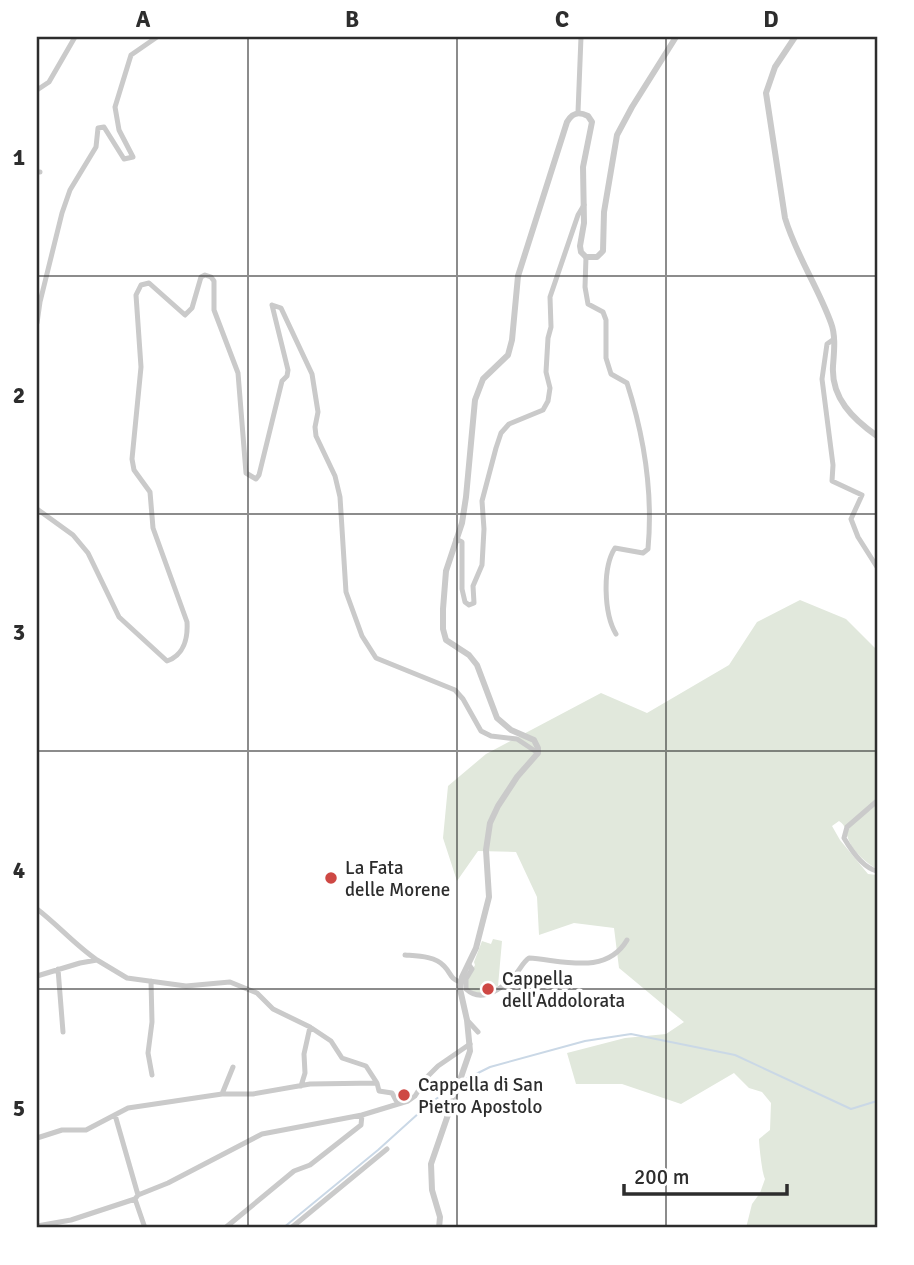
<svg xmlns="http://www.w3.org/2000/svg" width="914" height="1265" font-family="Signika,sans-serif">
<rect width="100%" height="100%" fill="#fff"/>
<path fill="#e1e8dc" d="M800,600L846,619L877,650V869C867,864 854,852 849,841C845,832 847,826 839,821L832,826L840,840L868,874L877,875V1228H746L752,1204L760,1193L765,1179C762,1173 759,1144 759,1139L770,1130L771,1103L762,1092L749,1088L734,1073L681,1104L622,1084H576L567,1053L625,1038L666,1034L684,1022L619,968L614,928L574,923L539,935L537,897L516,852L478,851L457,881L443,838L448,786L486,754L601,693L647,713L729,665L757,622Z
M493,939L502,941L498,986L493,988L489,981L482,986L483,994H477L468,988V978L475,965L474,962L482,941L491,944Z"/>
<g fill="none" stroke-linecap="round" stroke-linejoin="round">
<path stroke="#cad8e6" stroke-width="2" d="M462,1081L490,1067L585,1041L631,1034L735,1055L851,1109L877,1101
M283,1228L378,1150L430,1103L455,1086"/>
<path stroke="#cacaca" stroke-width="5" d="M37,90L49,82L75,37
M578,112L581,37
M37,172H40
M586,257L585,287L588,304L603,312L606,320V358L611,374L627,383C644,436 653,494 648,549L643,553L615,548C602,568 604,614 616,634
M272,305L281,308L312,374L318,412L315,427L316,436L335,476L340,497L346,592L362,636L376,658L455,690L463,699L481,731L491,736L517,739L538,753
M37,323L40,302L62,213L70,190L96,147L98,128L104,127L124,159L133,157L119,130L115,107L131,55L157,37
M834,339L827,344L822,379L833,465L832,481L862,495L851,519L858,537L877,567
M37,509L73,535L88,553L119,617L167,661C184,655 188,638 187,622L153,528L150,492L134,470L132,459L141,367L136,295L141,285L149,283L185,315L192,308L201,277L205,275L211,277L214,281V310L238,373L246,473L256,479L259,475L282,381L287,376L288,370L272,305
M456,539L462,542V589L465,602L469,605L474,603L473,586L482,565L484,529L482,501L496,448L501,433L509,424L543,410L548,401L550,388L546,372L548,338L551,327L550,297L578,215L584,205
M877,801L847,827L844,838C851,850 863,868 877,871
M37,909C58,925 75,945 97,960
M405,955C417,956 435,956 444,966C451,973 450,979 460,982
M469,965L472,969L466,979V989C482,1004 501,989 514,976C520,970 522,963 529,958C562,960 606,976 627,940
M58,969L63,1032
M37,976L80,963L97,960L127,978L186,986L230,982L257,993L273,1009L310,1027
M151,981L152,1022L148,1053L152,1075
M467,1020L478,1032
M377,1083L379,1091L392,1093L398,1104
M222,1094L233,1067
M115,1115L138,1195
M37,1138L62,1130H86L128,1108L222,1094H253L310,1084L377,1083L366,1066L342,1058L331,1041L310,1027L304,1054L305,1073L301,1086
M135,1199L145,1228
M37,1226L71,1220L135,1199L138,1195L168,1183L262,1134L362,1115
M225,1228L294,1171L310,1165L361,1125L362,1115L408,1101L415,1096L427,1077L438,1066L470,1044
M291,1228L387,1149"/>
<path stroke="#cacaca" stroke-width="6" d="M795,37L775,67L766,93L785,218C796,255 818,287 831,323C836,336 834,352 833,366C831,398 853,419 877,436
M439,1228L440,1217L432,1190L431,1164L470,1051L467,1020L460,989L462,977L476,948L489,897L486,850L490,823L498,806L517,777L538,753V748L534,740L511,730L497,718L477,665L469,655L446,640L443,629V609L446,571L462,523L466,497L475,400L483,379L508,355L512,340L518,276L567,122C572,113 578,111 588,116L592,122L583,167L584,223L580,246L581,252L586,257H597L603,251L604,212L617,135L632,107L676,37"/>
</g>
<path fill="none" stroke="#2d2d2d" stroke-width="2" stroke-opacity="0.55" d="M248,37V1228M457,37V1228M666,37V1228M37,276H877M37,514H877M37,751H877M37,989H877"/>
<g fill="#ce4844" stroke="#fff" stroke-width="2.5">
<circle cx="331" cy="878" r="7"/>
<circle cx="488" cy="989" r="7"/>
<circle cx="404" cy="1095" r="7"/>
</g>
<g text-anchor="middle" stroke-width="7" stroke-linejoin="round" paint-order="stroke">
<g font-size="19" fill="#2d2d2d" stroke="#fff" text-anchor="start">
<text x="345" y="874">La Fata<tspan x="345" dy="22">delle Morene</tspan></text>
<text x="502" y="985">Cappella<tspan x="502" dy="22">dell'Addolorata</tspan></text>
<text x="418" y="1091">Cappella di San<tspan x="418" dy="22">Pietro Apostolo</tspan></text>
</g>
</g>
<rect width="914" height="1265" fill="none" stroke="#ffffff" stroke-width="77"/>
<path d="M624 1184v10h163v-10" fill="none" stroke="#2d2d2d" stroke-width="3.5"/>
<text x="634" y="1184" font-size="21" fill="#2d2d2d" stroke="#ffffff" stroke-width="5" paint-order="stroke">200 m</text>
<rect x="38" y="38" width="838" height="1188" fill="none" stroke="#2d2d2d" stroke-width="2.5"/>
<g font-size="23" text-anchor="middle" font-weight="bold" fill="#2d2d2d">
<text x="143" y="27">A</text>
<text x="352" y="27">B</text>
<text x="562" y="27">C</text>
<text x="771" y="27">D</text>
<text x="19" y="165">1</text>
<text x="19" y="403">2</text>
<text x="19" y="640">3</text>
<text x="19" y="878">4</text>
<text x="19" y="1116">5</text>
</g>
</svg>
